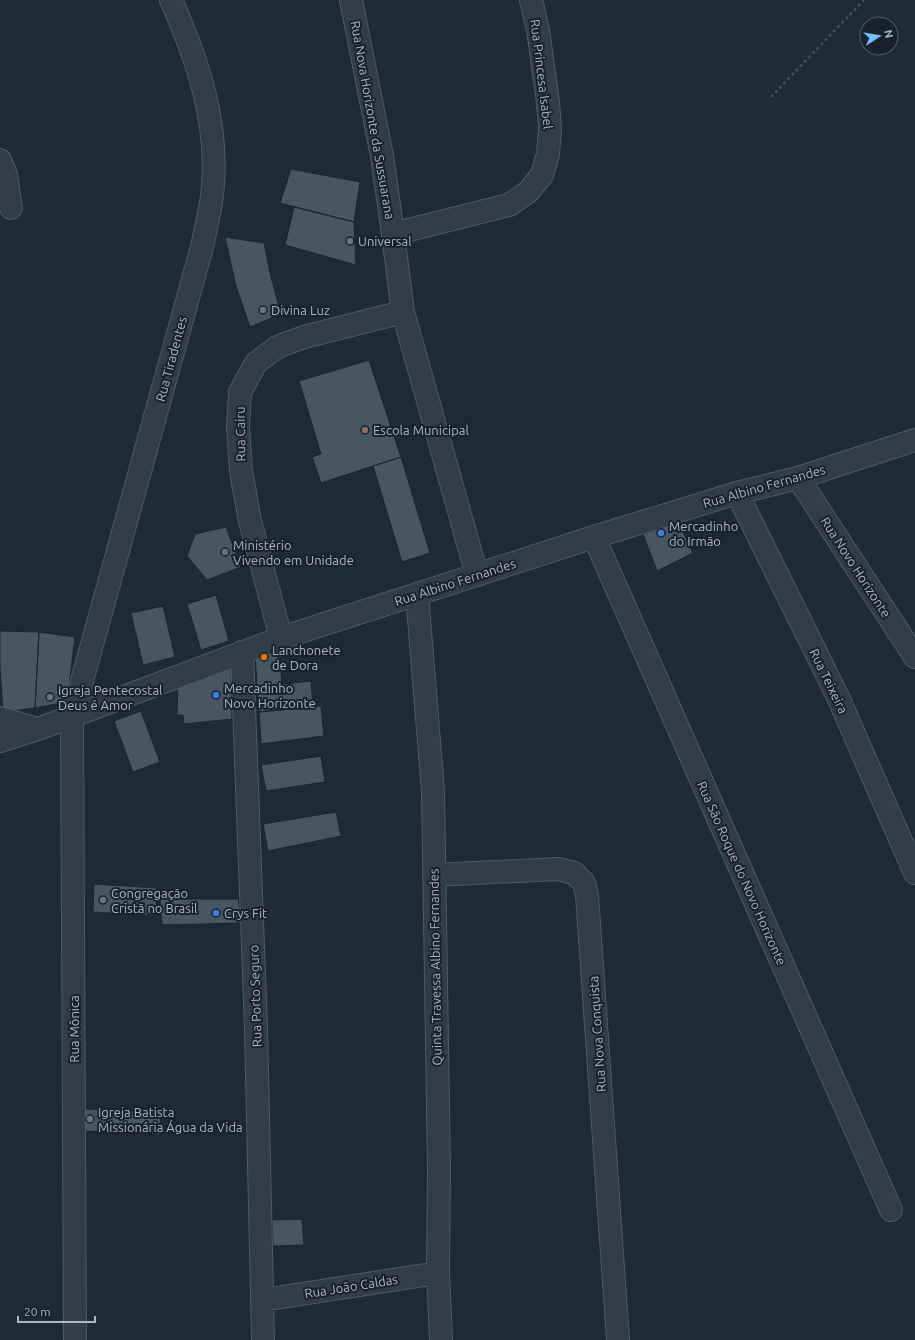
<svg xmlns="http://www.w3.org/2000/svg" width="915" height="1340" font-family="Ubuntu,sans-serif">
<rect width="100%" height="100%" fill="#1e2b36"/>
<path fill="#465662" stroke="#19242d" d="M291,169L360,182L354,222L280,203Z
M294,207L354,222L356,265L285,245Z
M225,237L264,243L271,277L281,314L250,327L236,286Z
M369,360L401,457L321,483L312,457L321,454L299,381Z
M401,457L430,553L402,562L373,466Z
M679,523L693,553L657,571L643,534Z
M226,527L241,567L207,580L187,556L195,534Z
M216,595L229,641L201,650L187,604Z
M163,606L175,657L143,665L131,613Z
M0,631L39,632L35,708L3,712L0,668Z
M39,632L75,637L67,702L35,708Z
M279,646L282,684L257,687L255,651Z
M231,667L232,719L184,724L183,715H177L178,684Z
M311,681L313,707L259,712L257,687Z
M321,706L324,736L261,744L259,712Z
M141,711L160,762L133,772L114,721Z
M321,756L325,782L266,791L261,765Z
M336,812L341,836L268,851L263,824Z
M94,884L157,888L156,916L93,912Z
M160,899H238L242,923L162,925Z
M85,1109L161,1112L160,1135L84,1131Z
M302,1219L304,1245L273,1246L272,1220Z"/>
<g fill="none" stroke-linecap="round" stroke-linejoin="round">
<defs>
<path id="minor" d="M351,0L382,156L393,234L403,312L477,575
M0,160L6,175L11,208
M393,234L509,205L528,192L542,175L548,154L550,129L548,102L538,30L531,0
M798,478L915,657
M737,493L838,697L915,873
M594,537L891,1210
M417,594L433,791L439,1170L438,1273L441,1340
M281,638L250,521L241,471L238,426L240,392L256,363L277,347L304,337L403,312
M242,652L256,1028L263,1340
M0,718L38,729L281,638L594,537L737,493L798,478L915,440
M0,741L38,729
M434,875L558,869L574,873L584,883L587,895L618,1340
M263,1300L438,1273
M75,1340L72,717L202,247C206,227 212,205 213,184C218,119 197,59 171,0"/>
</defs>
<use href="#minor" stroke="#4f5b65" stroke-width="24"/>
<path stroke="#3d5454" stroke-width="2.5" stroke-dasharray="3 3" stroke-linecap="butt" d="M771,97L864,0"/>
<use href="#minor" stroke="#323d47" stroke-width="22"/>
</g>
<g fill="#6b7280" stroke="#17222b" stroke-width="1.5">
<circle cx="350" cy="241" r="4"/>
<circle cx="263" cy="310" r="4"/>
<circle cx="225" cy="552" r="4"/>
<circle cx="50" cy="697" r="4"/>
<circle cx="103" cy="900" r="4"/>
<circle cx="90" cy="1119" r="4"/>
</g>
<circle fill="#8d6e63" stroke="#17222b" stroke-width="1.5" cx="365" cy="430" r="4"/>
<g fill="#3f7fe0" stroke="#17222b" stroke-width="1.5">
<circle cx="661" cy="533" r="4"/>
<circle cx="216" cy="695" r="4"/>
<circle cx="216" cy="913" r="4"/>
</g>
<circle fill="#e8710a" stroke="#17222b" stroke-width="1.5" cx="264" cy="657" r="4"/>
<g text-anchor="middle" stroke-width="4" stroke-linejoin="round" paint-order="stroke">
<g font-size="13" fill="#abb8c4" stroke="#17222b">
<text transform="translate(542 74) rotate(83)" y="5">Rua Princesa Isabel</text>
<text transform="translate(373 120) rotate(80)" y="5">Rua Nova Horizonte da Sussuarana</text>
<text transform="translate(171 359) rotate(-75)" y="5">Rua Tiradentes</text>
<text transform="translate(240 434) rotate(-91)" y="5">Rua Cairu</text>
<text transform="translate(764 486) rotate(-16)" y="5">Rua Albino Fernandes</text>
<text transform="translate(856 567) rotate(57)" y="5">Rua Novo Horizonte</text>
<text transform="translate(455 582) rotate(-18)" y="5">Rua Albino Fernandes</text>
<text transform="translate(829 681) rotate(64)" y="5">Rua Teixeira</text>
<text transform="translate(742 873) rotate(66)" y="5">Rua São Roque do Novo Horizonte</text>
<text transform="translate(435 967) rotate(-91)" y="5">Quinta Travessa Albino Fernandes</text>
<text transform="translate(255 996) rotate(-92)" y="5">Rua Porto Seguro</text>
<text transform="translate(74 1029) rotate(-90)" y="5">Rua Mônica</text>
<text transform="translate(597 1034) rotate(-94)" y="5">Rua Nova Conquista</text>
<text transform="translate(351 1286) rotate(-9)" y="5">Rua João Caldas</text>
</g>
<g font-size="13" fill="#abb8c4" stroke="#17222b" text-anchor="start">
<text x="358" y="246">Universal</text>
<text x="271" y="315">Divina Luz</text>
<text x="373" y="435">Escola Municipal</text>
<text x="669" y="531">Mercadinho<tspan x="669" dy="15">do Irmão</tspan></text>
<text x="233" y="550">Ministério<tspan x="233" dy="15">Vivendo em Unidade</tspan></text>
<text x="272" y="655">Lanchonete<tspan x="272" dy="15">de Dora</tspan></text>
<text x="224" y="693">Mercadinho<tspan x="224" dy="15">Novo Horizonte</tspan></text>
<text x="58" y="695">Igreja Pentecostal<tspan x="58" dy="15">Deus é Amor</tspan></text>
<text x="111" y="898">Congregação<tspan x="111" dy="15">Cristã no Brasil</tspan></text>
<text x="224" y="918">Crys Fit</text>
<text x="98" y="1117">Igreja Batista<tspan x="98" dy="15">Missionária Água da Vida</tspan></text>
</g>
</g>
<g transform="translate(879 36) rotate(78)"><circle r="19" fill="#17222b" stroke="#525e68"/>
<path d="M0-3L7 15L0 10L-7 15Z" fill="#79bbfc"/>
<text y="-6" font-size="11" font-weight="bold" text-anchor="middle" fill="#abb8c4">N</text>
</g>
<path d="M18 1316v6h77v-6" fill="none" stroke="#abb8c4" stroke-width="2"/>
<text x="24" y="1316" font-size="12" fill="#abb8c4" stroke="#17222b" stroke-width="3" paint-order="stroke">20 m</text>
</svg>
